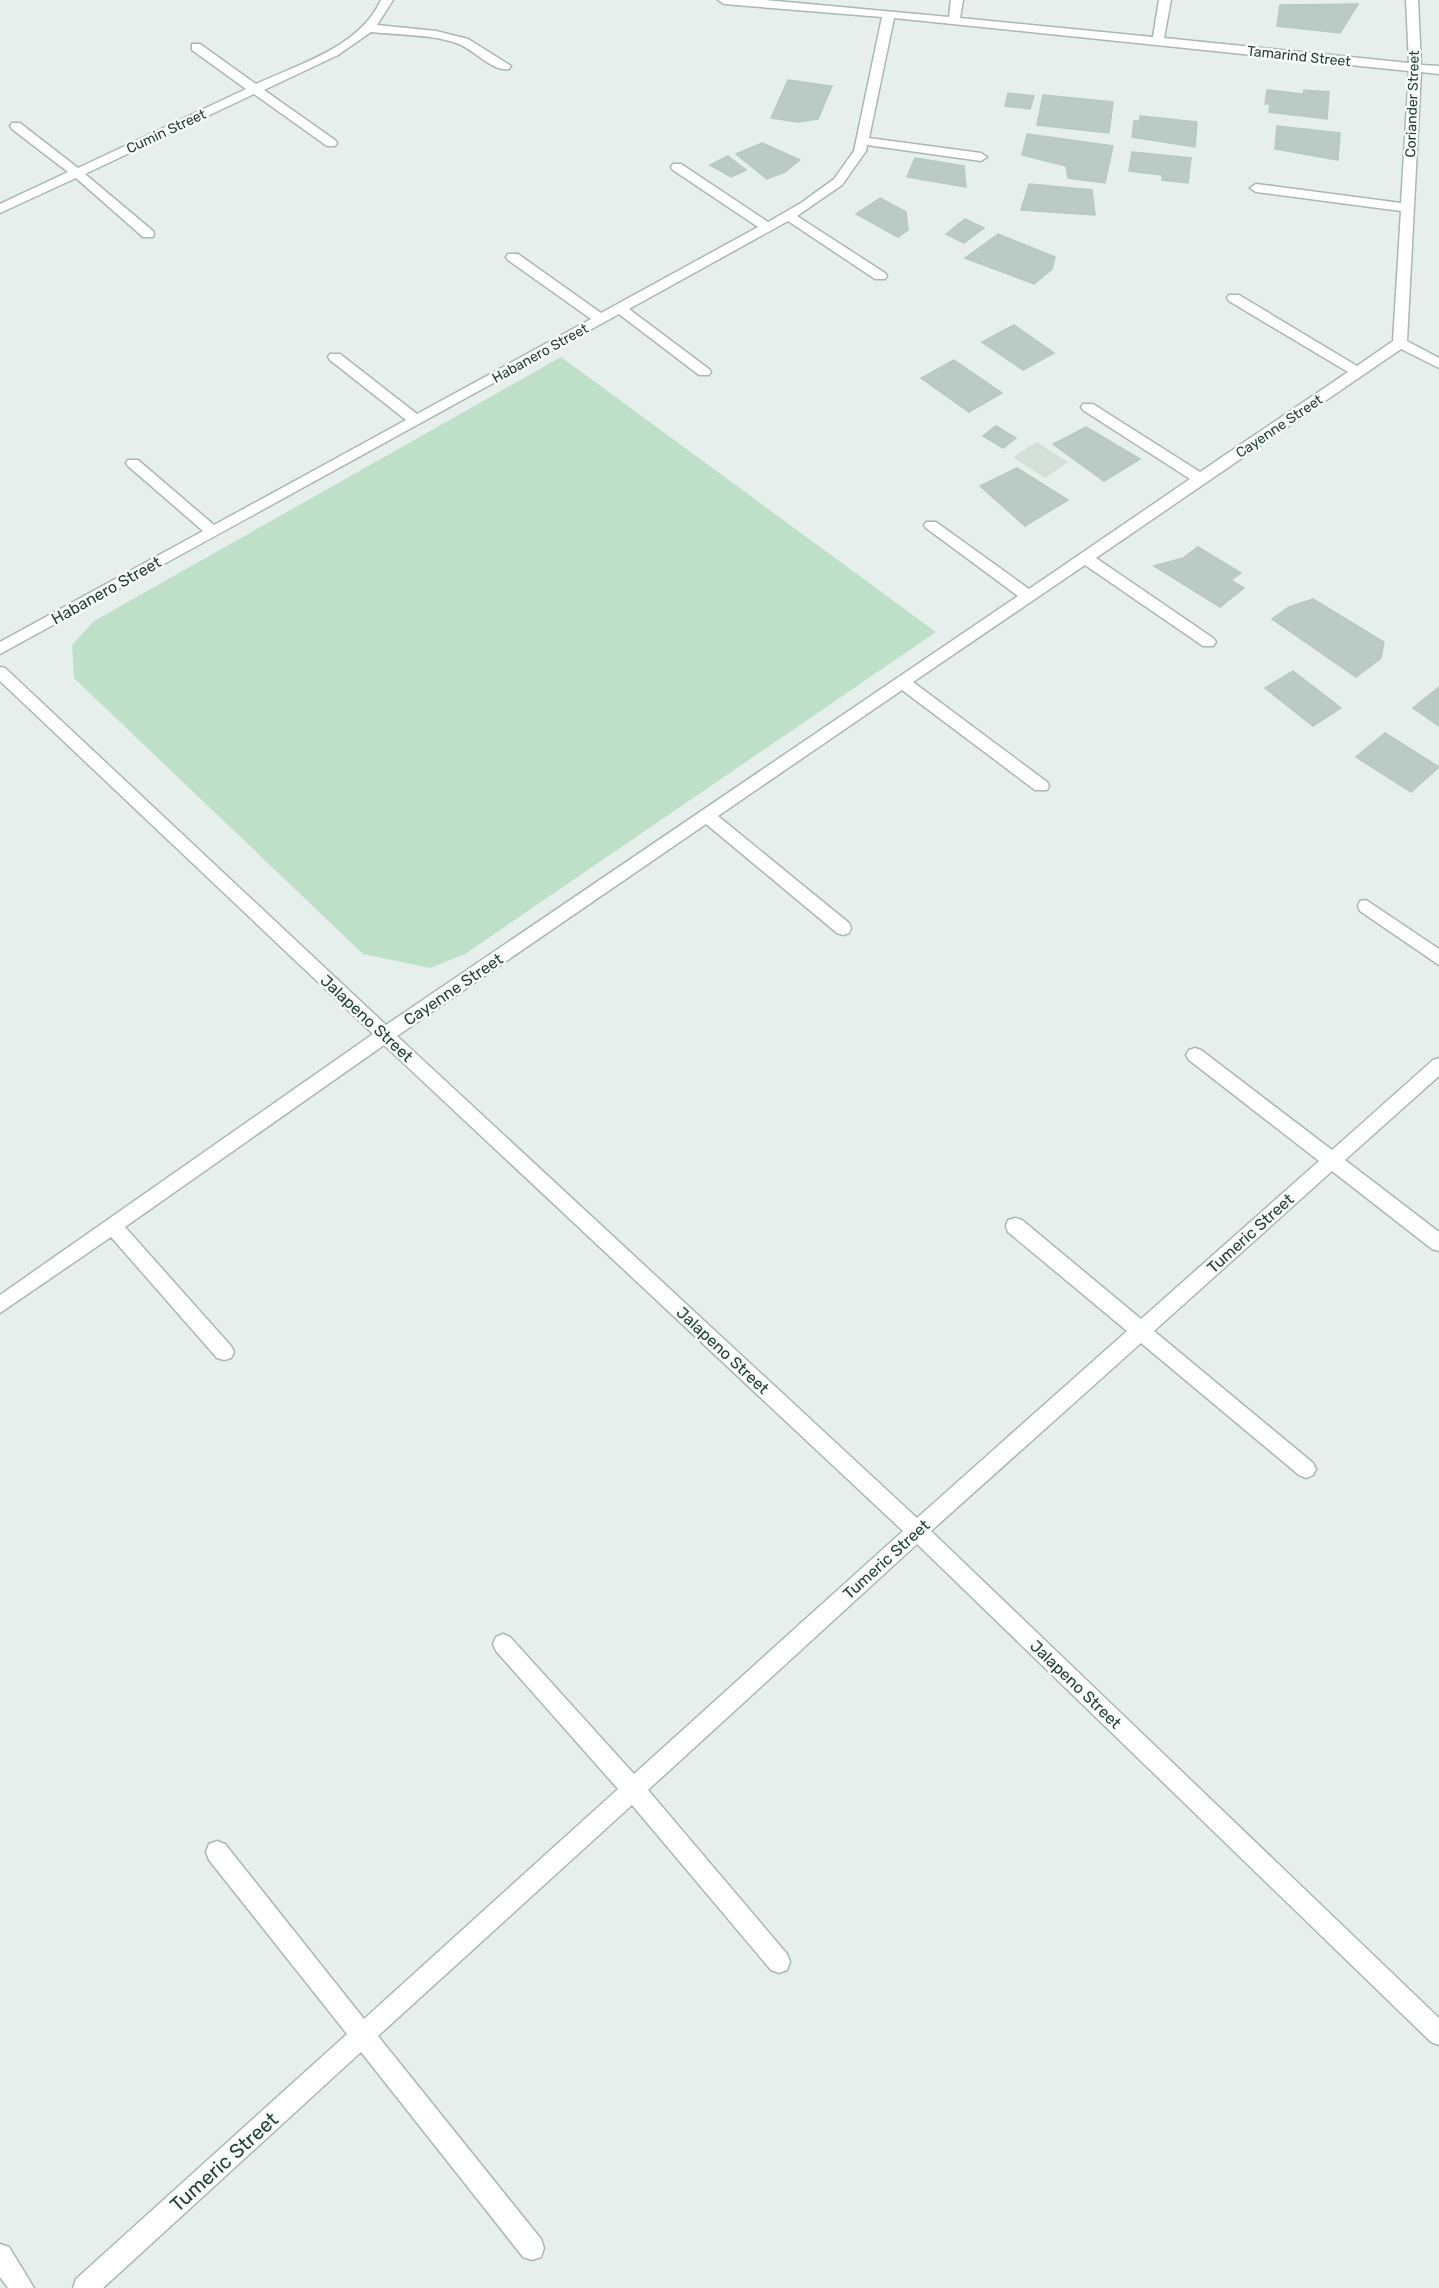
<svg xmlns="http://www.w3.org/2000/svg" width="1439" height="2288" font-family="Rubik,sans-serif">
<rect width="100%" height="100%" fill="#e6efeb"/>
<path fill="#d4dfda" d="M1037,442L1068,462L1045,478L1013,457Z"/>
<path fill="#bfe0c8" d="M561,357L936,632L465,954L430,968L363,954L74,678L72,645L94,621Z"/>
<path fill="#bbcac4" stroke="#b8c9c2" stroke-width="1.5" d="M1358,4L1340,33L1277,26L1280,5Z
M788,80L832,86L818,119L798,122L771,118Z
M1267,90L1303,94L1304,90L1329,92L1327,119L1269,112L1270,104H1265Z
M1008,93L1034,96L1030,109L1005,106Z
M1043,95L1113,102L1109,133L1037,125Z
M1140,116L1197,122L1195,147L1132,137L1134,121H1140Z
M1277,126L1340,133L1338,160L1275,149Z
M1027,134L1113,146L1105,183L1068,178L1066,166L1022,155Z
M762,143L800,160L785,172L767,179L736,154Z
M1132,152L1191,158L1188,183L1162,180V175L1129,171Z
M728,156L746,170L731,177L710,165Z
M915,158L964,166L966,187L907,177Z
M1029,184L1092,190L1095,215L1021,210Z
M880,198L906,212L908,230L898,237L856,214Z
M965,219L984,228L964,243L946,234Z
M998,234L1055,257L1052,269L1034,284L965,258Z
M1014,325L1054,353L1023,370L982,342Z
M954,360L1002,393L969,412L921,378Z
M996,426L1016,438L1003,448L983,436Z
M1086,427L1140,459L1104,481L1053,444Z
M1017,468L1068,500L1025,526L980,486Z
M1198,547L1241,573L1231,580L1244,588L1220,607L1154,566L1183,558Z
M1313,599L1384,642L1381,658L1356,677L1272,619L1289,607Z
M1293,671L1341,708L1313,726L1265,688Z
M1439,687V726L1413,708Z
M1385,733L1439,767L1411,792L1356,757Z"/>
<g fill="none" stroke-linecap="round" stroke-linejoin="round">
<defs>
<path id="street" d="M381,0H393L377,25L436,31L468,39L511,66L509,69C493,72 474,50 459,44C433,34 399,35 371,32L338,55L264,90L335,140L337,143L335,146H327L254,94L85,174L153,231L154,234L153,237H143L76,178L0,213V204L68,172L12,129L10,126L12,123H20L78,168L246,89L192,50V44H200L256,84C299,64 360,47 381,0Z
M718,0H765L949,17L951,0H963L960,18L1153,37L1159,0H1171L1164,38L1409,63L1406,0H1418L1421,65L1439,66V74L1421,72L1407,341L1439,358V368L1401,349L1096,558L1213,638L1216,642L1213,646H1203L1085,565L913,682L1047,782L1049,786L1047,790H1035L902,690L718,816L849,923L851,928L849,933L843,935L837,933L706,824L397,1036L917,1518L1127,1331L1008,1232L1006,1226L1008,1220L1015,1218L1022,1220L1141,1319L1319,1161L1189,1060L1186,1055L1189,1050L1195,1048L1201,1050L1332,1150L1433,1060L1439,1058V1076L1345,1160L1439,1232V1251L1432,1249L1332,1171L1154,1331L1313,1463L1316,1469L1313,1475L1306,1478L1299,1475L1141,1343L931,1531L1439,2018V2045L1431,2042L917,1544L648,1790L787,1954L790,1962L787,1970L779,1973L771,1970L632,1805L378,2036L541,2239L544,2248L541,2257L532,2260L523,2257L361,2052L103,2288H73L76,2279L347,2034L209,1860L206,1852L209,1844L217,1841L225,1844L364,2019L618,1789L496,1651L493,1644L496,1637L503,1634L510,1637L634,1774L903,1531L384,1045L125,1227L231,1346L234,1352L231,1358L224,1360L217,1358L111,1237L0,1313V1295L373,1034L0,681V667L5,668L386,1025L1018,596L926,528L924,525L926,522H936L1029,589L1190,479L1083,410L1081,407L1083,404H1093L1200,472L1348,372L1229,301L1227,298L1229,295H1239L1357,366L1393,341L1401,211L1256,192L1250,188L1256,184L1401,203L1409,71L894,18L869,138L981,153L987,157L981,161L867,145L866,151L842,185L797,216L885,273L887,276L885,279H875L788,221L629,309L709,369L711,372L709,375H699L619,314L0,654V642L203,531L128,466L126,463L128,460H138L214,525L406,420L330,360L328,357L330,354H340L417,414L591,319L508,260L506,257L508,254H518L601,313L758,227L673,170L671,167L673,164H681L768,222L801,203L834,179L854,151L882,17L724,4Z
M1366,900L1439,949V965L1360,911L1358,906L1360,901Z
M0,2244L9,2247L34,2288H8L0,2277Z"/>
</defs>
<use href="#street" stroke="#a8b8b2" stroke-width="3"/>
<use href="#street" fill="#fff" fill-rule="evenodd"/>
</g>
<g text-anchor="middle" stroke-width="5" stroke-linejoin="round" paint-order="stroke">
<g font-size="14" fill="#24423a" stroke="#f7fbf9">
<text transform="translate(1299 56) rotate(6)" y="5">Tamarind Street</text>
<text transform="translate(1412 104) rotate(-88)" y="5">Coriander Street</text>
<text transform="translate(166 131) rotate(-25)" y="5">Cumin Street</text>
<text transform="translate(540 353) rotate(-29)" y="5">Habanero Street</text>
<text transform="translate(1279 426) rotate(-34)" y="5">Cayenne Street</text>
</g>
<g font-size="16" fill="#24423a" stroke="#f7fbf9">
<text transform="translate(106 590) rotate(-29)" y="6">Habanero Street</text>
<text transform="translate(453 989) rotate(-34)" y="6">Cayenne Street</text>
<text transform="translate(367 1018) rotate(43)" y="6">Jalapeno Street</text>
<text transform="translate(1250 1233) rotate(-42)" y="6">Tumeric Street</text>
<text transform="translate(723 1350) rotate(43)" y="6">Jalapeno Street</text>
<text transform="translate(886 1559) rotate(-42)" y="6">Tumeric Street</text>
<text transform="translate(1076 1684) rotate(44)" y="6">Jalapeno Street</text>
</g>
<g font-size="20" fill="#24423a" stroke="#f7fbf9">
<text transform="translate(224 2162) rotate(-42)" y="7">Tumeric Street</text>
</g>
</g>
</svg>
